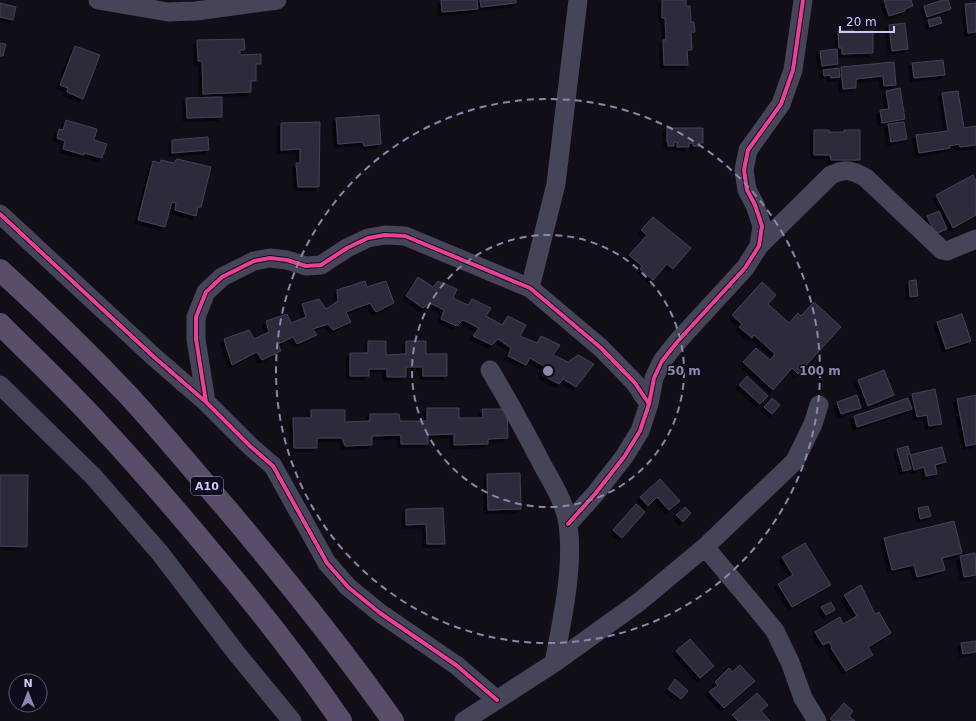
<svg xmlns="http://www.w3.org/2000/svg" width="976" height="721" font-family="'DejaVu Sans',sans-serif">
<defs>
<filter id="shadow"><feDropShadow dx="-3.5" dy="3.5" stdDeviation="0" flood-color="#0009"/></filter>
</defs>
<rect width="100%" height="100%" fill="#110e18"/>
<path fill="#2f2b3b" stroke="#454056" filter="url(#shadow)" d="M441,0H477L478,9L442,12Z
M480,0H516V3L481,7Z
M662,0H686V6H690L691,22H694L695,32H691L692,50H687L688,65H664L663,40H666L665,18H662Z
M884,0H911L913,6L905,9V11L889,16Z
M943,0H948L951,9L927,17L924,6Z
M0,3L16,7L13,20L0,17Z
M976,3V32L968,33L965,4Z
M940,17L942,23L930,27L928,20Z
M905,23L908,49L892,51L889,25Z
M853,30V32L873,31V53L842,54V48H839L838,31Z
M244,39L245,50H240V55L261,54V64H256V81H251V92L203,94L202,61H198L197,40Z
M0,43L6,44L3,56H0Z
M75,46L100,55L83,99L67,92L68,88L60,85Z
M837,49L838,64L822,66L820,51Z
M943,60L945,75L914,78L912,63Z
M894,62L896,85L884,86L883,76L856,79V88L843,89L841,67Z
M839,68L840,77L831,78L830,75L824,76L823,70Z
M900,88L905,119L882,123L880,110L889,109L886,91Z
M958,91L964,128L976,126V145L960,147L959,144L949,146L950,148L919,153L916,135L948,131L942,93Z
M222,97V117L187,118L186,98Z
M379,115L381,144L364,146L363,142L338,144L336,118Z
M66,120L97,129L94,140L107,144L102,158L84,153V155L63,149L65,141L57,138L59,129L63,130Z
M320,122L319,187H298L296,163H300V149L281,150V123Z
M904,122L907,139L891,142L888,124Z
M667,128H703V143H699V146H693V143H689V147H677V142H674V146H668V142H667Z
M814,130H829V132H844V130H860V160H831L830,155H814Z
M208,137L209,150L172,153V140Z
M177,159L211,167L201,207H198L196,216L175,210L176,203L172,202L165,227L138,220L153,161L160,163L161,160L174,163Z
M973,175L976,181V215L953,228L936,195Z
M939,211L947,229L935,234L927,216Z
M653,217L691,248L673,269L667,264L653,280L640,269L642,266L629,255L647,235L641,230Z
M418,277L433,287L438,281L457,289L453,298L468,305L472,299L491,308L486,316L502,325L508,316L526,325L520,336L537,343L541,336L560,345L553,355L568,362L578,355L594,364L576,387L563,379L559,384L542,375L546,367L530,358L526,365L508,356L511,348L498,339L492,345L473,336L479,328L463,320L457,326L441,319L444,310L430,303L423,308L406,296Z
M916,280L918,296L910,297L909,281Z
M365,281L367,287L386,281L394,303L376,312L370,303L346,312L351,322L333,330L328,324L313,329L317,335L297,344L293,337L278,344L281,351L262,360L257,352L232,365L224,339L249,330L254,339L269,332L266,321L287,314L291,323L306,317L302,304L319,299L326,309L338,301L337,290Z
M762,282L776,295L768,304L789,323L798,313L801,316L814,302L841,327L798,374L792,368L773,390L743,362L756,348L770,360L775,354L754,335L752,338L739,327L742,324L732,315Z
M962,314L971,341L946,349L937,322Z
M368,341H386V355L406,354V341H426V354H447V376H423V367H406V377H387V369H369V376H350V353H368Z
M884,370L894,395L868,406L858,380Z
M747,376L768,396L760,404L739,385Z
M935,389L942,424L929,426L927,415L917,417L912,394Z
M857,395L861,408L841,414L837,402Z
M976,395V444L966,446L957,399Z
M772,398L780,405L772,414L764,407Z
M908,398L912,409L857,427L854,416Z
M427,408H459V418H483L482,409H507L508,438L488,439V444L454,445V434L428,435V444H401V435L372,436V445L345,446L342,438H317V448H294L293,418H311V410H345V422L370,421V414H399L400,421H427Z
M908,446L910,454L907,455L911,469L903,471L897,449Z
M942,447L946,462L935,465L937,474L926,476L924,467L914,470L910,455Z
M520,473L521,509L488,510L487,474Z
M0,475H28L27,547L0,546Z
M660,479L680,501L669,510L657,497L648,506L640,497Z
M636,504L645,512L622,538L613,530Z
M928,506L931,516L920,519L918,508Z
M685,507L691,513L683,522L676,515Z
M443,508L445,544H427L426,524L406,525V509Z
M954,521L962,553L942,558L945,570L917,577L914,565L892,570L884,538Z
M805,543L831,585L792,607L778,584L793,575L782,557Z
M975,553L976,575L964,577L960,556Z
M861,585L875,614L879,612L891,633L868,647L873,655L846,671L831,648L832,647L829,642L823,645L815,632L840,617L843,624L857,616L844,595Z
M831,602L835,610L826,615L821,607Z
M690,639L714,666L700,678L676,651Z
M976,641V652L963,654L961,643Z
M740,665L755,681L724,708L709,692L718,685L715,682L729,668L732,672Z
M675,679L688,691L681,699L668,689Z
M757,693L768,705L761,711L770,721H738L732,715Z
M844,703L853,711L849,716L855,721H833L830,719Z"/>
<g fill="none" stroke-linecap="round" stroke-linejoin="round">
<path stroke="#464458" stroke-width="19" d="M98,0L168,12L196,11L277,0
M0,214L154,357L206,402L250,446L273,466L327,563L348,587L380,613L456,665L497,700
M759,246L831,175C846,168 852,170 866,178L942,250L947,251L976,239
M530,288L556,184L578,0
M490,370C509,402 526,433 543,466C553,484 565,503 568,524C574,568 562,620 554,663
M0,385L93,476L160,553L237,654L292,721
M206,402L196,339V317L206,292L222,277L254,261L270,258L287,260L306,266L321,265L347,248L368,238L385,235L405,236L530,288L601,348L635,383L649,404
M568,524L595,494L624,457L640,431L649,404L654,378L662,361L678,341L745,268L759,246L762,226L755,205L747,190L744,170L748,150L781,104L793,70L803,0
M705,547L753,604L775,631L790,662L803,698L817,721
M464,721L554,663L639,602L705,547L795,461L813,424L819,405"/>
<path stroke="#594d6a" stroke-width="22" d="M0,270C44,310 87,352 128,395C162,432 194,471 227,509C285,578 342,648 393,721
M0,324C33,357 67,389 98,423C139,467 178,512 216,558C260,610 302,664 341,721"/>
<defs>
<path id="cycleway" d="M0,214L154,357L206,402L250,446L273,466L327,563L348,587L380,613L456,665L497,700
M206,402L196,339V317L206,292L222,277L254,261L270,258L287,260L306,266L321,265L347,248L368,238L385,235L405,236L530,288L601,348L635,383L649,404
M568,524L595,494L624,457L640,431L649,404L654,378L662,361L678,341L745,268L759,246L762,226L755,205L747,190L744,170L748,150L781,104L793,70L803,0"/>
</defs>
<use href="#cycleway" stroke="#0f0b1b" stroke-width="6"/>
<use href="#cycleway" stroke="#ea4096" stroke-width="4"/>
</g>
<g fill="none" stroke="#8d86ad" stroke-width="2" stroke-dasharray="7 5">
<circle cx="548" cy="371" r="136"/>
<circle cx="548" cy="371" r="272"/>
</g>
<g text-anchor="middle" stroke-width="3" stroke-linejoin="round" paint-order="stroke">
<rect fill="#0f0b1b" stroke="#968fb9" stroke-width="1" x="191" y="477" width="32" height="18" rx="3"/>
<g font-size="11" font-weight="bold" fill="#d0c7fd">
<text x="207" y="490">A10</text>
</g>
</g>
<circle cx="548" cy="371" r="6" fill="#8d86ad" stroke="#0f0b1b" stroke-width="2"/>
<g font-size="12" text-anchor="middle" font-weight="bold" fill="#8d86ad" stroke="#0f0b1b" stroke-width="3" stroke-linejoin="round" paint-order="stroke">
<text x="684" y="375">50 m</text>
<text x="820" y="375">100 m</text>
</g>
<g transform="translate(28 693)"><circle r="19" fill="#0f0b1b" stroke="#5c5675"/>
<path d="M0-3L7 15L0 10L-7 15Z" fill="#8d86ad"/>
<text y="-6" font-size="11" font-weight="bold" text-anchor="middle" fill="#d0c7fd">N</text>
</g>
<path d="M840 26v6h54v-6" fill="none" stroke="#d0c7fd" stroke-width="2"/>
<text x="846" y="26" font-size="12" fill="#d0c7fd" stroke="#0f0b1b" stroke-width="3" paint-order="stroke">20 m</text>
</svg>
